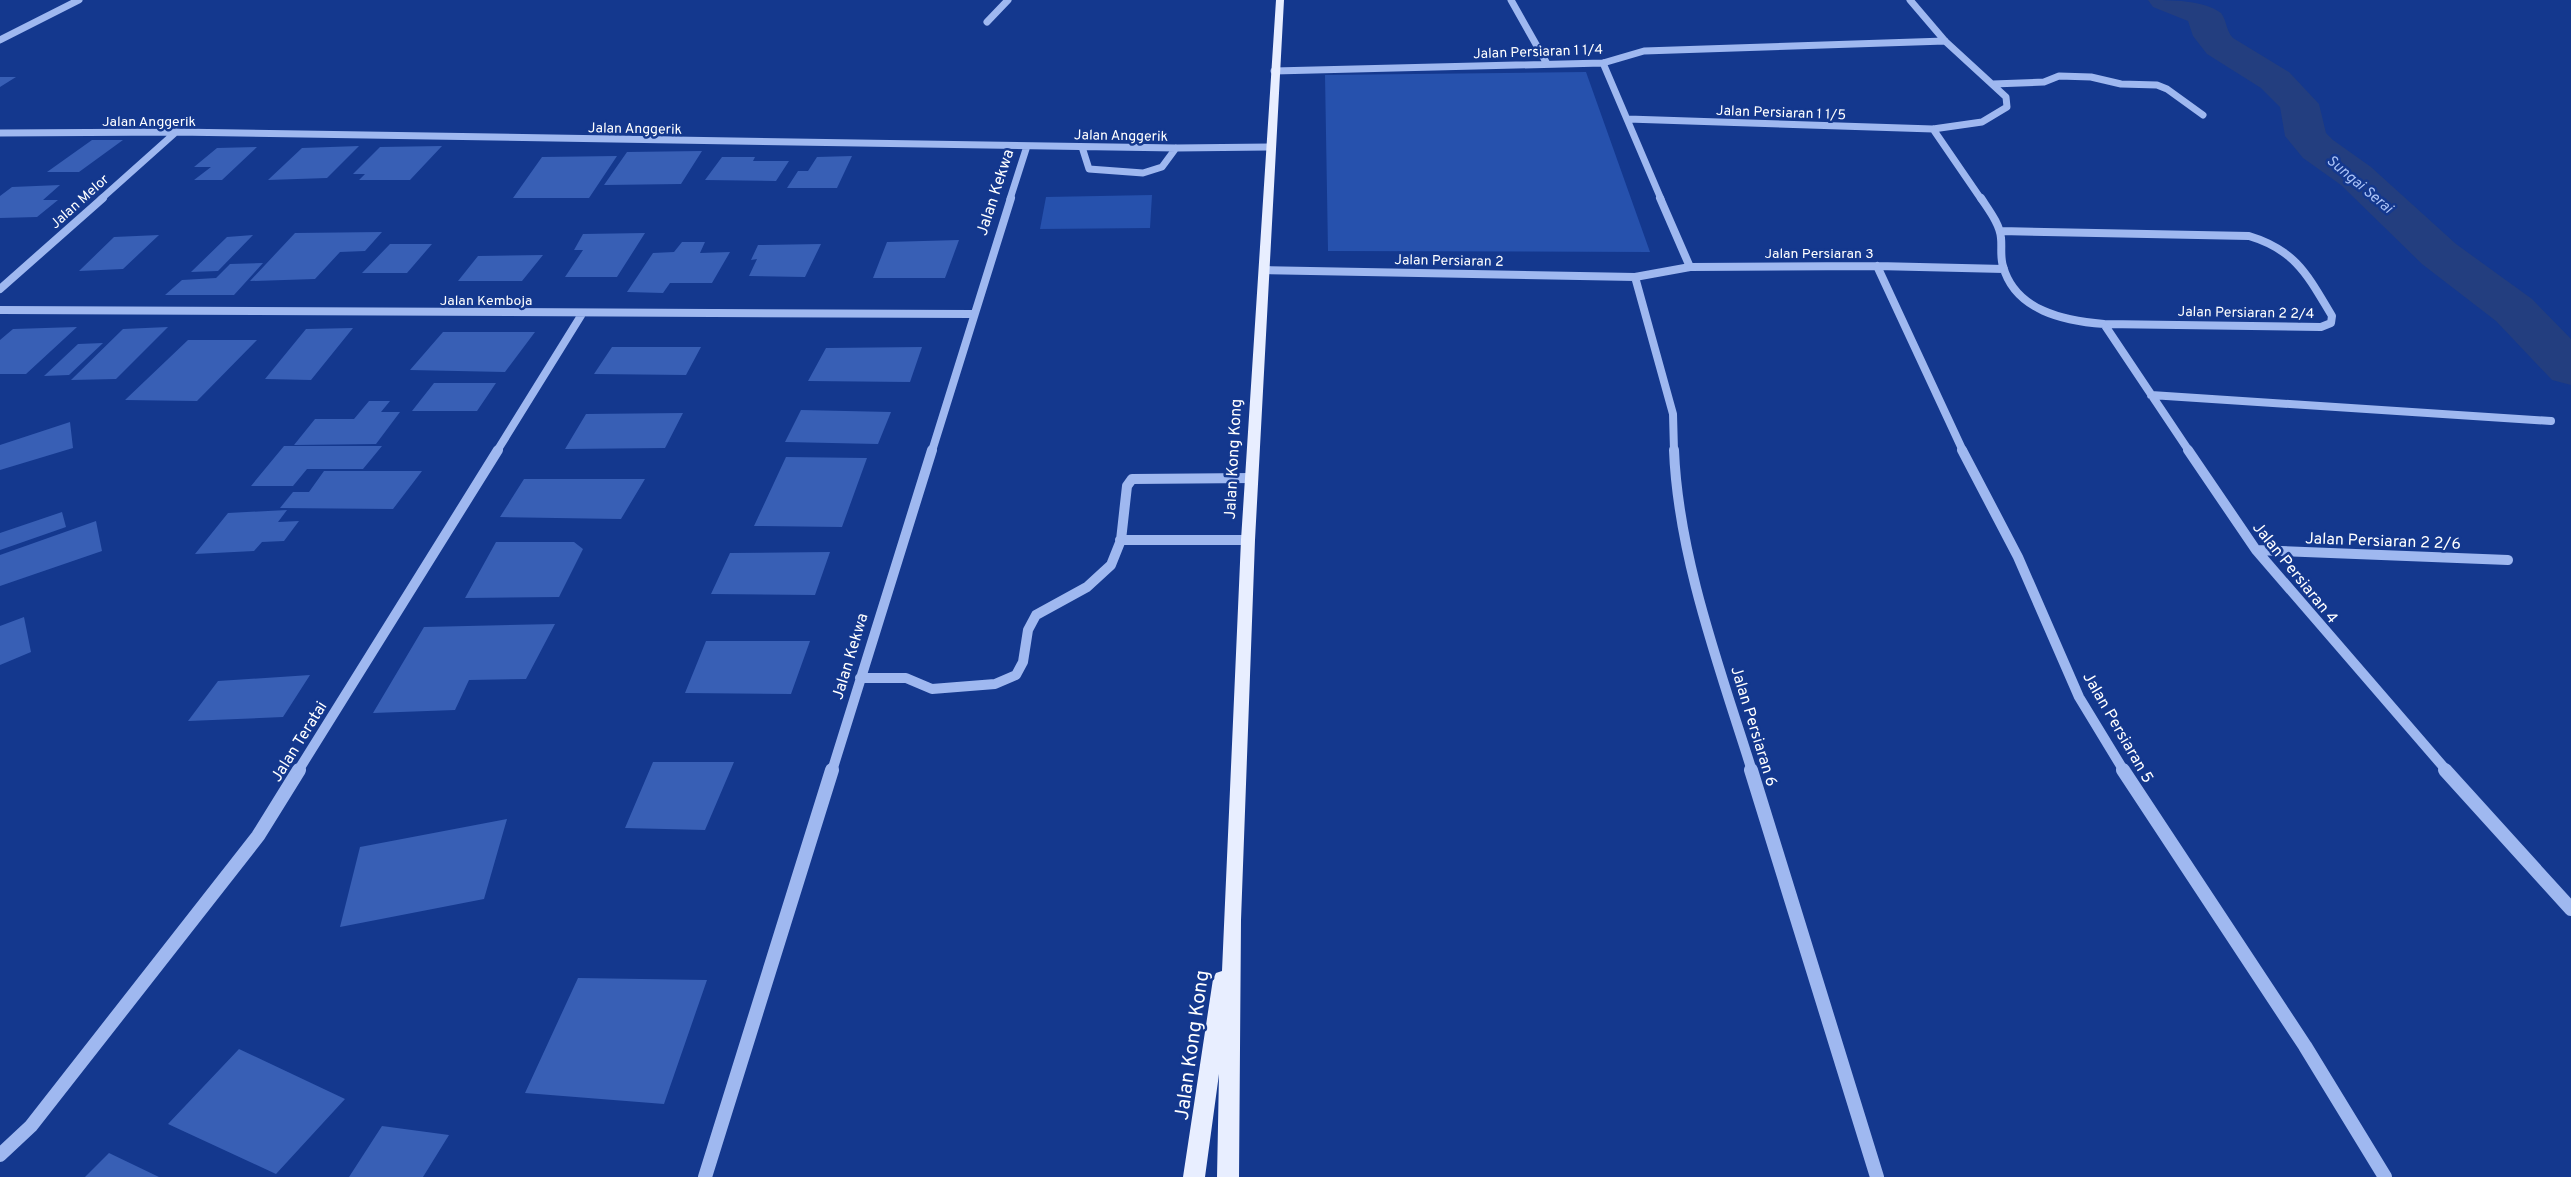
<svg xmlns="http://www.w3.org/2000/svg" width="2571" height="1177" font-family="Overpass,sans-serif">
<rect width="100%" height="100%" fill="#14388e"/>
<path fill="#2651ad" d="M1586,72L1650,252L1328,251L1325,75Z
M1152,195L1150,228L1040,229L1046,197Z"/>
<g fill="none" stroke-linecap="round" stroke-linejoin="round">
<path fill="#233e7f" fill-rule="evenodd" d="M2148,0C2171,0 2204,0 2221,13C2227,21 2226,31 2233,38L2289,72L2319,104L2326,133L2333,140L2371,167L2456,244L2532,299L2571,339V385L2552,380L2496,321L2422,264L2341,185L2303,158L2285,136L2280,107L2261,88L2207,54L2193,36L2188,21L2153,7Z"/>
</g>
<path fill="#385fb5" d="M0,77H16L0,87Z
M92,140H123L79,172H47Z
M359,146L327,178L268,180L302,148Z
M442,146L410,180H359L365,174H353L380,147Z
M257,147L222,180H194L211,167H194L217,148Z
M702,151L681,184L604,185L627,152Z
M617,156L589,198H513L542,157Z
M852,156L837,188H787L798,171H808L817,157Z
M722,157H755L753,161H789L776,181L705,180Z
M60,185L43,200H58L37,217L0,218V196L12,187Z
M382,232L365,251L340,252L315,279L250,281L295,233Z
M645,233L617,277H565L583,250H574L583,234Z
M159,235L123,269L79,271L114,237Z
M253,235L218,271L191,272L227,237Z
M959,240L945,278H873L887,242Z
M682,242H705L700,253L730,252L712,283H670L663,293L627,292L653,253L674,252Z
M390,244H432L407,273H362Z
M821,244L805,277L749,276L757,259L751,260L758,245Z
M543,255L522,281H458L478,256Z
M263,263L234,295H165L182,280L216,278L230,264Z
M77,327L26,374H0V340L13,329Z
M168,327L116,379L71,380L123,329Z
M353,328L311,380L265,379L306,329Z
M443,332H535L505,372L410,370Z
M188,340H257L197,401L125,400Z
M103,343L69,375L44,376L78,344Z
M612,347H701L686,375L594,374Z
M922,347L910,382L808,381L826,348Z
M434,383H496L477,411H412Z
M369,401H390L381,412H400L376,444L294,445L315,419H354Z
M801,410L891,412L878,444L785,442Z
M683,413L665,448L565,449L586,414Z
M70,422L73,448L0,470V445Z
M284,446H382L363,469H307L293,486H251Z
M786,457L867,458L842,527L754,526Z
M324,471H422L393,509L280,508L293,492H309Z
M524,479H645L621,519L500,517Z
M287,510L278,522L299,521L284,541L262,542L254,551L195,554L228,513Z
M62,512L66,527L0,550V533Z
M96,521L102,551L0,586V555Z
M496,542H574L583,549L559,597L465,598Z
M830,552L815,595L711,594L730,553Z
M24,617L31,652L0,665V626Z
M555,624L526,679L469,680L455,710L373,713L424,627Z
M706,641H810L791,694L685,693Z
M310,675L283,717L188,721L218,681Z
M653,762H734L705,830L625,828Z
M507,819L484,899L340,927L360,847Z
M578,978L707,980L664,1104L525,1093Z
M239,1049L345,1099L276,1174L168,1124Z
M382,1126L449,1135L423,1177H349Z
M109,1153L159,1177H85Z"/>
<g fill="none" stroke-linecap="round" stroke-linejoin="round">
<path stroke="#9fb8f0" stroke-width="7" d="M1511,0L1546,62
M987,22L1008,0
M0,40L79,0
M1603,63L1661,199
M1274,71L1603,63L1644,51L1945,41
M1993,84L2044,82L2059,76L2091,77L2121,84L2157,85L2167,89L2203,115
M1628,119L1933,129L1982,122L2007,107L2006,97L1945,41L1910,0
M1933,129L1981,199
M0,133L176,132L1176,148L1269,147
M1082,147L1089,169L1143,173L1162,167L1176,148
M101,199L176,132
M1010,199L1027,146"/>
<path stroke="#9fb8f0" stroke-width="8" d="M1660,198L1690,267
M1981,198C1988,209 2000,224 2001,238C2002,247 2000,257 2003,266C2015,311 2065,321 2104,324L2189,451
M2000,231L2249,236C2296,250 2308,276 2332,316L2331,323L2321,327L2104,324
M1877,266L1963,451
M1263,270L1635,277L1690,267L1877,266L2004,269
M1635,277L1673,414L1674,451
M0,289L103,198
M0,310L972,314
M2151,395L2551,421
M497,451L582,314
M932,451L1011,198"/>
<path stroke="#9fb8f0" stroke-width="10" d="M1674,450C1678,556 1720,669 1752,771
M1962,450L2018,557L2079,697L2124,771
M2188,450L2256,550L2447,771
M1120,540H1248
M2256,550L2508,560
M860,678H906L932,689L995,684L1016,675L1023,662L1028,630L1036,615L1087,587L1111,565L1121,540L1127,486L1132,479L1252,478
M298,771L498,450
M832,771L932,450"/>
<path stroke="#9fb8f0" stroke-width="14" d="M1751,770L1877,1177
M2123,770L2305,1046L2385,1177
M2445,770L2571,909
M0,1155L31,1126L258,836L299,770
M705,1177L832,770"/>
<path fill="#e8eeff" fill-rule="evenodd" d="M1276,0H1284L1255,540L1241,920L1239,1177H1217L1219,1074L1205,1177H1183L1213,979L1216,973L1222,971L1241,540Z"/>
</g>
<g text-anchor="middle" stroke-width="5" stroke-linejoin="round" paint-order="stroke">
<g font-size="14" fill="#fff" stroke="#14388e">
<text transform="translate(1538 51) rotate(-2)" y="5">Jalan Persiaran 1 1/4</text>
<text transform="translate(1781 112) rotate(2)" y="5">Jalan Persiaran 1 1/5</text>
<text x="149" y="126">Jalan Anggerik</text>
<text transform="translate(635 128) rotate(1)" y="5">Jalan Anggerik</text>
<text transform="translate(1121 135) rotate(1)" y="5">Jalan Anggerik</text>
<text transform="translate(79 201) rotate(-42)" y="5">Jalan Melor</text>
<text x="1819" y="258">Jalan Persiaran 3</text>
<text transform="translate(1449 260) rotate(1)" y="5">Jalan Persiaran 2</text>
<text x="486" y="305">Jalan Kemboja</text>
<text transform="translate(2246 312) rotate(1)" y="5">Jalan Persiaran 2 2/4</text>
</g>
<g font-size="15" font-style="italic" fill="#abc3f8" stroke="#14388e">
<text transform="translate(2360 184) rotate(40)" y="5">Sungai Serai</text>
</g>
<g font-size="16" fill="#fff" stroke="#14388e">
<text transform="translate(994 192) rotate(-72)" y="6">Jalan Kekwa</text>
<text transform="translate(1232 459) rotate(-87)" y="6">Jalan Kong Kong</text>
<text transform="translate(2383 540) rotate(2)" y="6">Jalan Persiaran 2 2/6</text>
<text transform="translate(2296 572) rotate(51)" y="6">Jalan Persiaran 4</text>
<text transform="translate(849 656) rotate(-73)" y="6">Jalan Kekwa</text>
<text transform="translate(1755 726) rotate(73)" y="6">Jalan Persiaran 6</text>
<text transform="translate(2119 727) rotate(60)" y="6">Jalan Persiaran 5</text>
<text transform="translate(298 741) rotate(-58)" y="6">Jalan Teratai</text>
</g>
<g font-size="20" fill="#fff" stroke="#14388e">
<text transform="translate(1191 1045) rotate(-82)" y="7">Jalan Kong Kong</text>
</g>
</g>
</svg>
